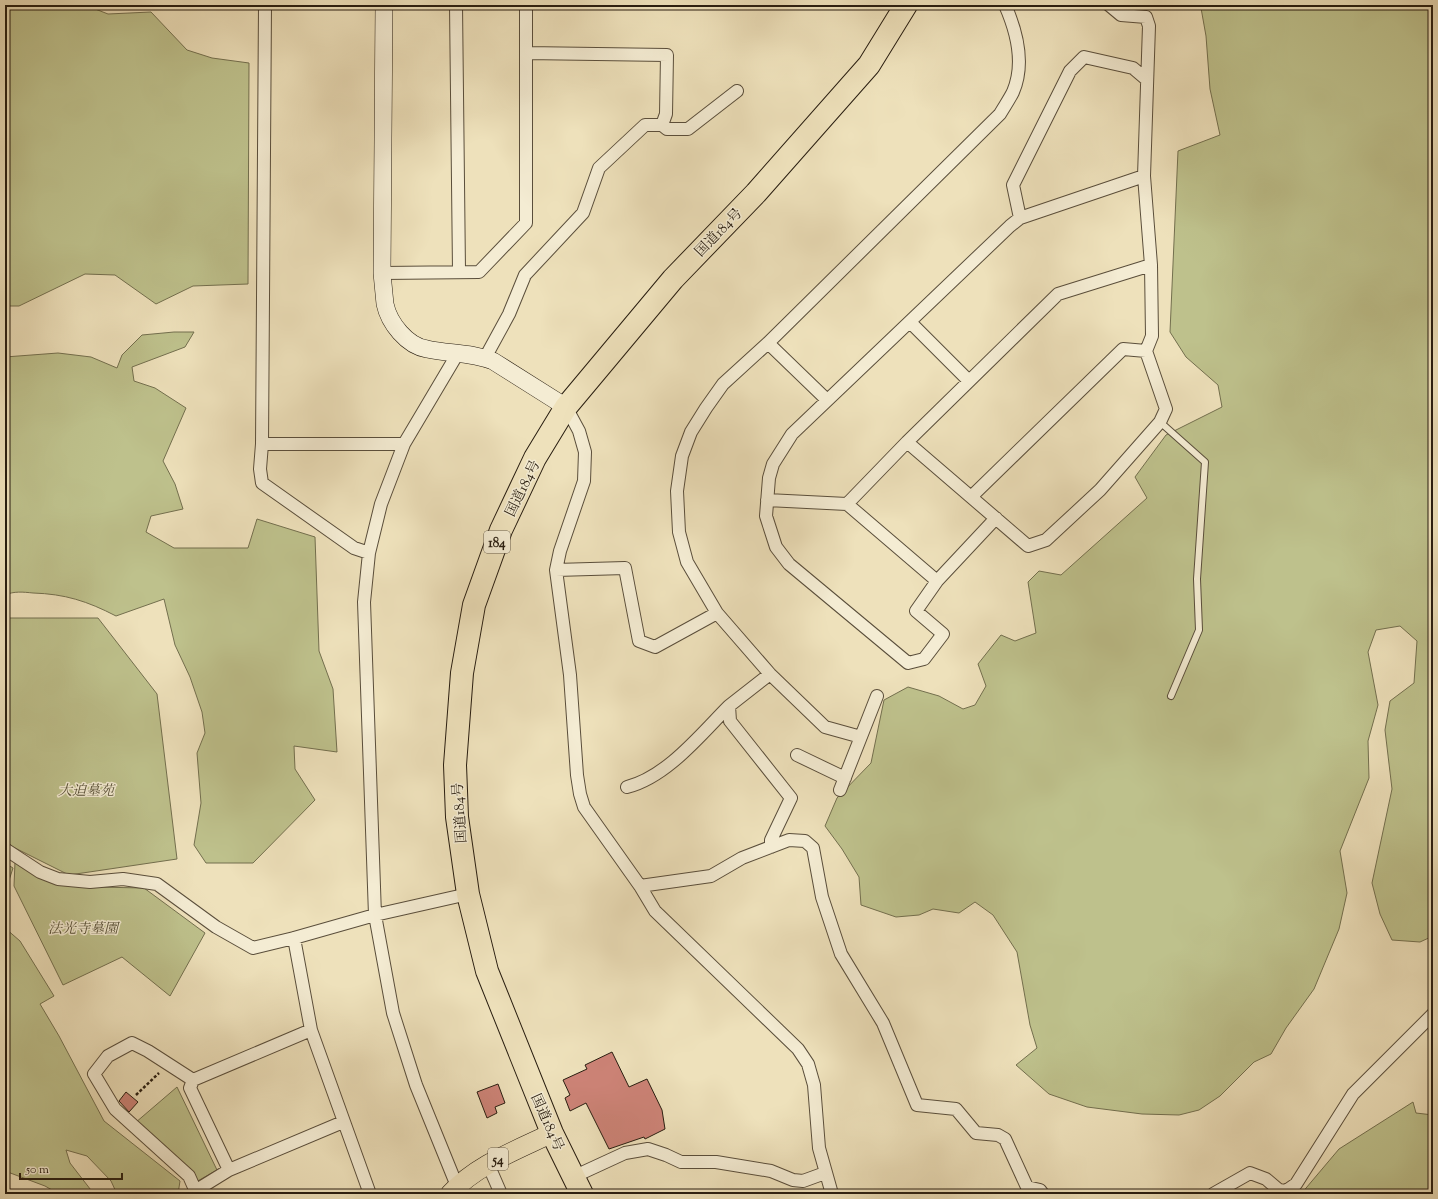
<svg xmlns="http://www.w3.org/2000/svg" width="1438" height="1199" font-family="'Sorts Mill Goudy','Noto Serif JP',serif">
<rect width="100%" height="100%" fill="#eee1bb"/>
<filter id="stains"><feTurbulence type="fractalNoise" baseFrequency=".005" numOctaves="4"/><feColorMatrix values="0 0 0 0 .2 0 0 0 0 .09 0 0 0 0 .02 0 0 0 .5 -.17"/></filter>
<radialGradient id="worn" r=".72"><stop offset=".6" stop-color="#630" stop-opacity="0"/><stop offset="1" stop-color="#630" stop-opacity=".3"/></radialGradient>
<path fill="#bec18c" stroke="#736f4e" d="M5,5H85L108,14L151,12L187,50L212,58L249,63L248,284L193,286L156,304L115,275L85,274L19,306H5Z
M1204,5H1433V936L1420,942L1392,940L1380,914L1372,883L1392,789L1385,730L1390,701L1414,683L1417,641L1400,626L1376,630L1368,652L1378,705L1368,741L1369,778L1340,851L1347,893L1339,929L1314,989L1286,1028L1271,1054L1254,1062L1220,1096L1199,1110L1179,1115L1142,1114L1087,1107L1049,1094L1016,1065L1037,1048L1030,1025L1017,952L993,915L975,902L959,913L933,909L919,915L896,917L861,905L859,877L842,849L825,826L837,798L871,763L884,700L908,687L939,696L963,709L975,705L986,686L978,664L1001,635L1015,641L1036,633L1028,582L1039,571L1061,575L1147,498L1135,477L1166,435L1222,407L1218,385L1186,357L1170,332L1178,151L1220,135L1210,89L1206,36L1201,8Z
M174,332H194L185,347L132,367L134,381L155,388L186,408L163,461L175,484L183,509L151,516L146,532L174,548H248L257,519L315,537L319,651L333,689L337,752L294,746L295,769L315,800L253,863H206L194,845L201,803L197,753L205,733L202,712L190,677L175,645L164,599L116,616C87,601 65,594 33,593C23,592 14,591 5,595V357L58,353L91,357L117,368L122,355L142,335Z
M5,618H98L157,694L177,859L69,875L13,847L5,841Z
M15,862L96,887L144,888L205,933L170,996L122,957L63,985L14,886Z
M5,863L13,868L5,893Z
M5,928L20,941L54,996L40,1004L59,1036L104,1121L180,1181L178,1194H117L111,1181L87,1156L66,1150L70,1163L94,1194H59L45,1186L5,1171Z
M177,1087L217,1170L196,1182L135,1123Z
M1413,1102L1416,1113L1433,1115V1194H1301L1339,1149Z"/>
<path fill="#cd8377" stroke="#281d10" d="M612,1052L629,1087L647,1079L662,1110L665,1129L645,1139L644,1137L609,1149L586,1103L570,1111L565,1098L570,1095L563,1080L587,1069L585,1065Z
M498,1084L505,1103L495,1107L497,1113L487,1118L477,1092Z
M126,1092L138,1102L129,1112L119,1101Z"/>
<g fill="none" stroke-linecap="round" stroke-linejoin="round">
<defs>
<path id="lane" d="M1160,422L1205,462L1197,579L1199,630L1171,696"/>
<path id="street" d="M265,5L262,444L260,469L262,483L354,548L369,553
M456,5L459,271
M662,125L667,129H688L737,91
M1020,218L1013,185L1070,71L1084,57L1133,68L1146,79
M382,273L479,272L526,223V5
M910,322L969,381
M768,343L827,400
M485,358L509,314L525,275L583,213L599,168L645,125H662L666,114L667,55L526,53
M566,407L579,431L585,452L584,481L560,551L556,570L570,675L577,775L580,794L584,807L640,886L655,911L798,1049L808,1064L814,1085L819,1148L832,1194
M907,442L1028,546L1046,540L1100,490L1160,422L1166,409L1146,351L1152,336L1151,265L1144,176L1149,26L1146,17L1121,15L1109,5
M262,444H404
M971,497L1123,349L1146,351
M767,500L847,504L907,442L1058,294L1151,265
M847,504L937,581
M996,518L937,581L916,611L943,634L924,659L908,663L789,564L776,547L766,516L769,478L773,464L792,434L1010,226L1020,218L1144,176
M556,570L625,568L639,641L655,647L717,613
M770,674L729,706L730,721L791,798L771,840V847
M861,737L825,727L770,674L717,613L687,562L679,532L677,491L682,456L691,432L706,408L723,384L768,343L1000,114C1004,107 1009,100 1013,92C1025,64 1017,32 1005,5
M797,755L845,778
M627,787C667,777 701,734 729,706
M840,790L877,696
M5,849L40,872L58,879L90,882L123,879L157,884L216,927L253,948L294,938L375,915L468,894
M640,886L711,876L742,858L789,840L805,841L813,848L822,897L841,954L883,1023L917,1105L956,1109L976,1133L998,1135L1005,1139L1027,1187L1040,1190L1043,1194
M294,938L311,1030L370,1194
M193,1080L148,1051L132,1043L108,1056L94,1074L115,1109L189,1176L197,1194
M488,1164L501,1194
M229,1170L190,1088L193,1080L311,1030
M573,1177L625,1153L648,1149L666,1155L681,1162H716L771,1171L793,1180L803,1181L825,1173
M457,1186L416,1085L393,1013L375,915L364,602L369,553L381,504L404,444L458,353
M195,1191L229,1170L343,1122
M1213,1194L1250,1173L1266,1179L1279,1190L1286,1191L1296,1184L1353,1094L1433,1014"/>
<path id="secondary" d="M384,5L382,273C383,283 384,293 385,304C389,323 407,346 427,349C450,354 471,352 493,361L566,407"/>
<path id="primary" d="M450,1194C476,1165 517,1150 552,1133"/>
<path id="highway" d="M582,1194L552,1133L487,971L468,894L457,817L455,765L462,673L474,605L501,530L535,458L566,407L673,279L756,193L869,65L906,5"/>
</defs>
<use href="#lane" stroke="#5a4e3b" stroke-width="8"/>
<use href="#street" stroke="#5a4e3b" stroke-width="14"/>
<use href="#secondary" stroke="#281d10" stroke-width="18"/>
<use href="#primary" stroke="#281d10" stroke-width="20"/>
<use href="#highway" stroke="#281d10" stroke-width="24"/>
<path stroke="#281d10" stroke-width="2.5" stroke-dasharray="3 2" stroke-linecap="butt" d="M136,1095L159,1073"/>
<use href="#lane" stroke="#f4ecd3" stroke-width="6"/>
<use href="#street" stroke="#f4ecd3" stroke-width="12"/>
<use href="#secondary" stroke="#f4ecd3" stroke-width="17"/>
<use href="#primary" stroke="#eee1bb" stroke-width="19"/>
<use href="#highway" stroke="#eee1bb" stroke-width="22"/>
</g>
<g text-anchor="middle" stroke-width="3" stroke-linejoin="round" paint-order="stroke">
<g fill="#f4ecd3" stroke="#655b4a" stroke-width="1">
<rect x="484" y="531" width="26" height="22" rx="3"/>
<rect x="488" y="1148" width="20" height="22" rx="3"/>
</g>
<g font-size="13" font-weight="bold" fill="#281d10">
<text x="497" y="547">184</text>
<text x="498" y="1164">54</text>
</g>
<g font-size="14" fill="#281d10" stroke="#f4ecd3">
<text transform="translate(718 232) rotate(-46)" y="5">国道184号</text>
<text transform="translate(522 488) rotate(-64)" y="5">国道184号</text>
<text transform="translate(459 813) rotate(-94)" y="5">国道184号</text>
<text transform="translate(548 1122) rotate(66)" y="5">国道184号</text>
</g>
<g font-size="14" font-style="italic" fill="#554e35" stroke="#f4ecd3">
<text x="86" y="795">大迫墓苑</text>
<text x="83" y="933">法光寺墓園</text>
</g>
</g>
<rect width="1438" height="1199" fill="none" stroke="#eee1bb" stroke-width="20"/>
<rect x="6" y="6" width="1426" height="1187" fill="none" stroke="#281d10" stroke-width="2"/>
<rect x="10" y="10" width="1418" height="1179" fill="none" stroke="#281d10"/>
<path d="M20 1173v6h102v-6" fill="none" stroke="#281d10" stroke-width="2"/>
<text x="26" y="1173" font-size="12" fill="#281d10" stroke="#f4ecd3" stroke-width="3" paint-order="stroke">50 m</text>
<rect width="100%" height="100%" filter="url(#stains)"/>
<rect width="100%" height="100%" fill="url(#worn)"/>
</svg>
